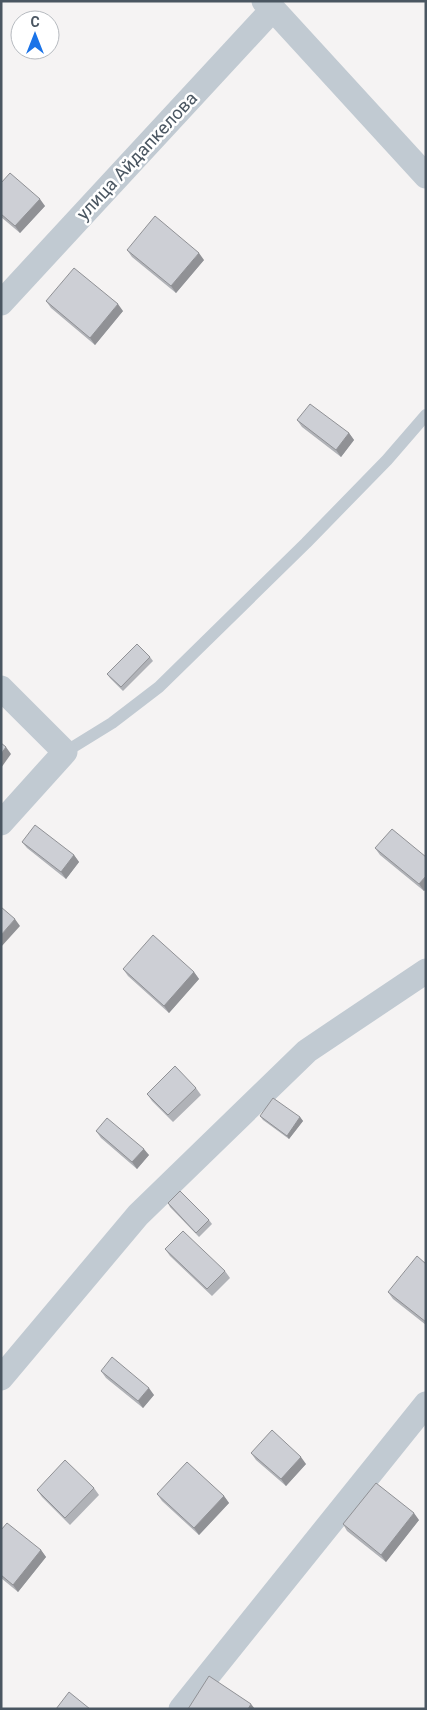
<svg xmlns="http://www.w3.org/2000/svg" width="427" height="1710" font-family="Roboto,sans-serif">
<rect width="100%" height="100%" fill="#f5f3f3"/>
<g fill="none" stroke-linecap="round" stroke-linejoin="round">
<path stroke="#c1cad2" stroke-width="12" d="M65,752L112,723L159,687L306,543L387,460L426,415"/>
<path stroke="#c1cad2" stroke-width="25" d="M264,1L273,9L426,176
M1,303L273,9
M1,688L65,752L1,823
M1,1378L138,1215L307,1051L426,971
M181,1709L426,1404"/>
</g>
<path fill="#b0b2b7" d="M1,183L45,206L20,233L1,217Z
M127,250L204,260L176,293L132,257Z
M46,301L123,311L95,345L51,308Z
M297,420L349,433L354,440L341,457L302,427Z
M150,657L153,661L123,691L110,678L107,674Z
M22,842L74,855L79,862L66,879L27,848Z
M375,848L426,857V889L424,891L380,855Z
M123,969L194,972L199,979L169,1013L128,976Z
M196,1088L201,1095L173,1122L152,1101L147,1094Z
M260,1116L300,1117L303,1121L289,1139L263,1120Z
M96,1131L149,1155L137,1169L101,1138Z
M168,1203L209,1220L212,1224L199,1237L170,1207Z
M165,1249L225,1271L230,1278L212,1296L170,1256Z
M426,1264V1325L393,1299L388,1292Z
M101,1371L154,1395L143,1408L106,1378Z
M251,1453L306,1464L286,1486L256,1460Z
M94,1488L99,1495L70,1525L42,1497L37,1490Z
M157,1494L224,1496L229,1503L199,1535L162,1501Z
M419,1520L386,1562L347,1531L343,1524Z
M1,1530L41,1550L46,1557L18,1592L1,1578Z"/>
<path fill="#909195" d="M40,199L45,206L20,233L15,226Z
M199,253L204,260L176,293L171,286Z
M118,304L123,311L95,345L90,338Z
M349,433L354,440L341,457L336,450Z
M6,747L11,754L1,768V754Z
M74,855L79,862L66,879L61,872Z
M426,876V889L424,891L419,884Z
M15,919L20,926L1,947V935Z
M194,972L199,979L169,1013L164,1006Z
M300,1117L303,1121L289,1139L287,1136Z
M144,1149L149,1155L137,1169L132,1162Z
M149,1388L154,1395L143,1408L138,1401Z
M301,1457L306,1464L286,1486L281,1479Z
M224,1496L229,1503L199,1535L194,1528Z
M414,1513L419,1520L386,1562L381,1555Z
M41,1550L46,1557L18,1592L13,1585Z
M251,1704L255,1709H248Z"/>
<path fill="#cdcfd5" stroke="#909195" d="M10,173L40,199L15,226L1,214V183Z
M155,216L199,253L171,286L127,250Z
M74,268L118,304L90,338L46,301Z
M310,404L349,433L336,450L297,420Z
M137,644L150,657L121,687L107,674Z
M1,743L6,747L1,754Z
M35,825L74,855L61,872L22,842Z
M392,829L426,857V876L419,884L375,848Z
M1,907L15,919L1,935Z
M153,935L194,972L164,1006L123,969Z
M175,1066L196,1088L168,1115L147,1094Z
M273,1098L300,1117L287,1136L260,1116Z
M107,1118L144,1149L132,1162L96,1131Z
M180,1191L209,1220L196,1233L168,1203Z
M183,1231L225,1271L207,1289L165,1249Z
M417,1256L426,1264V1322L388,1292Z
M112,1357L149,1388L138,1401L101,1371Z
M272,1430L301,1457L281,1479L251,1453Z
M65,1460L94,1488L65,1518L37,1490Z
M187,1462L224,1496L194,1528L157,1494Z
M376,1483L414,1513L381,1555L343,1524Z
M7,1523L41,1550L13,1585L1,1575V1530Z
M209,1676L251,1704L248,1709H188Z
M69,1692L90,1709H56Z"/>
<g text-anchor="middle" stroke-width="5" stroke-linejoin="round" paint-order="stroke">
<g font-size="18" fill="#4a5661" stroke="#fff">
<text transform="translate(137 156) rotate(-47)" y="6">улица Айдапкелова</text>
</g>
</g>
<rect width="427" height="1710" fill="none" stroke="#4a5661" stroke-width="5"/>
<g transform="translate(35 35)"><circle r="24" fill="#ffffff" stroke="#b7bbc0"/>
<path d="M0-4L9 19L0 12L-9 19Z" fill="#1a73e8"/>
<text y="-8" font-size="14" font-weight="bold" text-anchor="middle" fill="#4a5661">С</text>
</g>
</svg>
